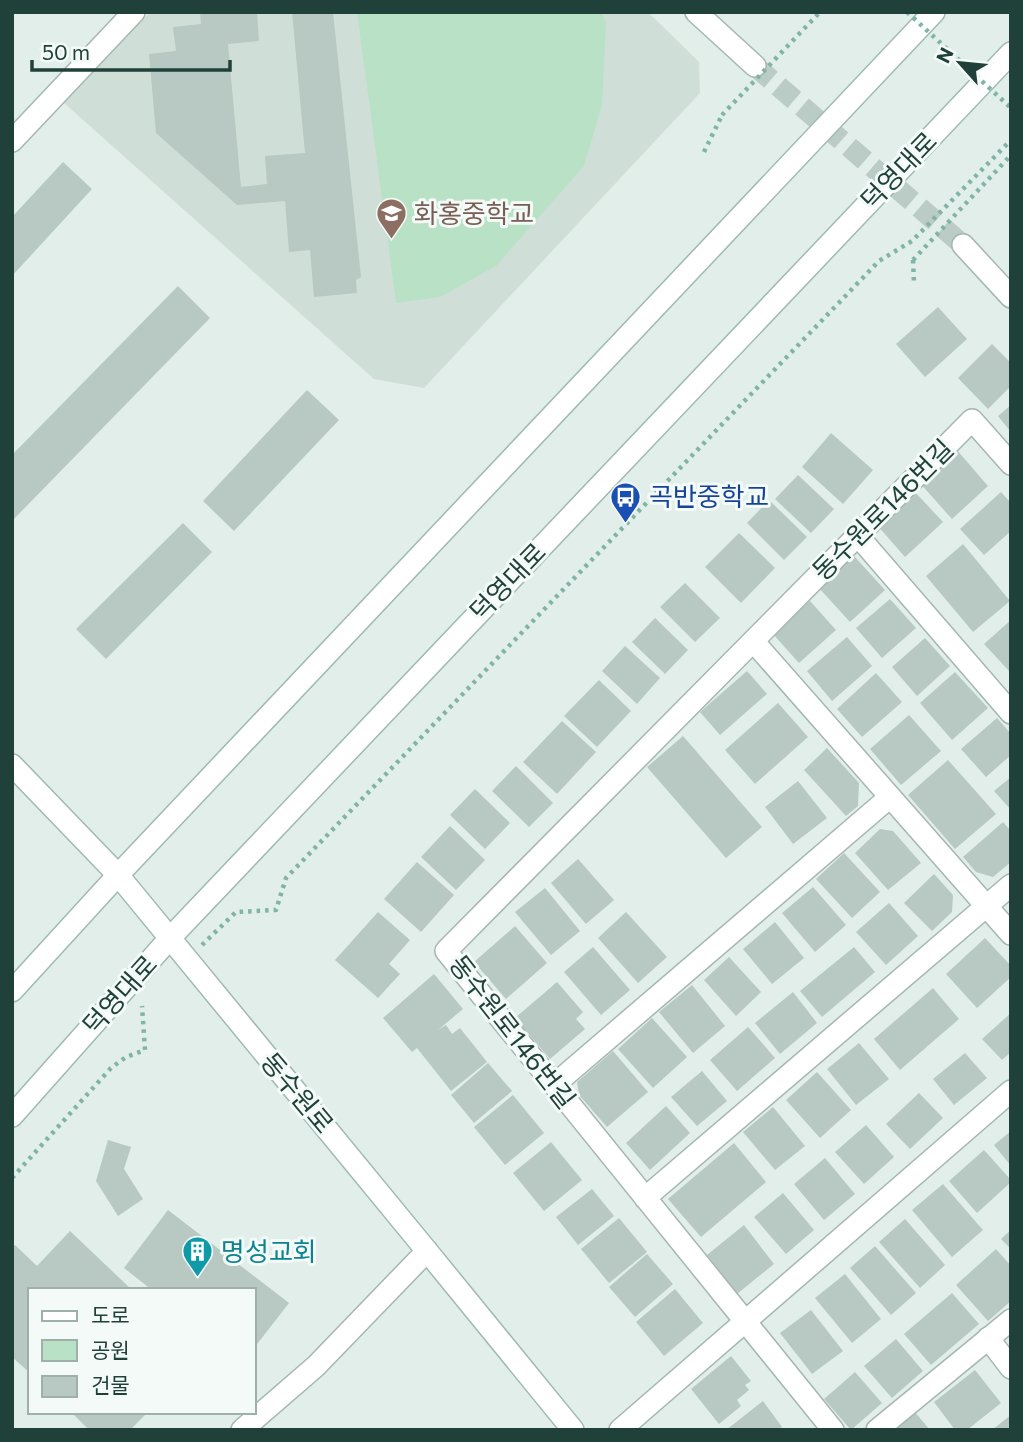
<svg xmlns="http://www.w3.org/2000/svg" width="1023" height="1442" font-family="Commissioner,'Noto Sans KR',sans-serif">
<rect width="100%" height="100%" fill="#e2eee9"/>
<path fill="#d0ded8" d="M150,12H648L699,62L700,93L424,388L374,379L64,103Z"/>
<path fill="#b9e1c5" d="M357,12H601L606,23L602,105L584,166L496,266L440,297L396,303Z"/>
<path fill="#b7c9c2" d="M200,12H257L259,41L228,44L241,187L267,184L265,156L305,153L292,12H333L361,277L356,280L357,293L314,297L310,250L289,252L285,201L237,205L156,133L149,54L176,51L173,27L201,24Z
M63,162L92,189L12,276V217Z
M178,286L210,318L12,521V455Z
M938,307L967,339L925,377L896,344Z
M992,344L1011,363V386L988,409L958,378Z
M307,390L339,420L234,531L203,501Z
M1011,405V432L998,416Z
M831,433L873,470L843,504L802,467Z
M956,449L988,486L952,519L919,482Z
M798,475L834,509L811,533L775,499Z
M914,491L943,522L905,557L877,525Z
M1001,492L1011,503V531L984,555L960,529Z
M769,500L807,537L784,560L747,523Z
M183,523L212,552L106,659L76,629Z
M739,533L775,568L741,603L705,567Z
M963,544L1010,601L973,632L926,576Z
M854,556L885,590L850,622L819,588Z
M685,583L720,618L695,642L660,607Z
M890,599L916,628L882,658L856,628Z
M810,601L836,630L799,663L773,634Z
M655,618L688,650L665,674L632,642Z
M1011,620V673L984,644Z
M847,637L872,666L832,701L807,671Z
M925,638L950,666L917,696L892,667Z
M625,646L660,678L637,704L602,671Z
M747,671L767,694L720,735L700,712Z
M955,672L988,708L952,740L920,703Z
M876,673L902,702L862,737L837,709Z
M599,680L631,711L597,747L564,716Z
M778,703L808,737L755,784L725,750Z
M909,715L941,751L901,785L870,749Z
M997,718L1011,734V755L986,777L961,749Z
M562,721L596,752L557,794L523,762Z
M683,736L762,827L726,858L647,767Z
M827,748L859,783L858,806L846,816L804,770Z
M948,760L996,814L955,849L908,795Z
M516,766L553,803L529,827L492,791Z
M1011,777V810L994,791Z
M798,781L827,818L793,844L765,807Z
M475,789L510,823L485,849L450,815Z
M1003,822L1011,831V862L993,877L976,872L963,857Z
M450,826L485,860L456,890L421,857Z
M880,829L893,831L921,863L888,890L855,853Z
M844,853L880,892L852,918L816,879Z
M578,859L614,900L586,924L551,883Z
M417,862L454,895L421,932L384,899Z
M934,874L953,895L952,912L932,931L904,903Z
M813,887L846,925L815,952L782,913Z
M545,888L580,931L551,955L515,912Z
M889,903L918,936L886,965L856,932Z
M378,912L410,940L389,964L400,974L378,998L335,960Z
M626,912L667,957L638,983L598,938Z
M775,922L804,958L772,984L743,949Z
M515,926L547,963L506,999L474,962Z
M985,938L1011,966V977L977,1008L946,974Z
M593,947L630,990L601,1015L564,972Z
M854,947L875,972L822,1017L800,991Z
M729,957L761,992L736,1016L704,980Z
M434,974L463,1009L438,1030L446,1025L452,1034L460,1028L487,1062L451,1091L417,1048L412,1052L383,1018Z
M557,982L583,1012L576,1019L585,1029L550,1059L515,1018Z
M692,985L725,1026L693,1053L659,1012Z
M933,988L959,1019L900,1070L874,1039Z
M793,992L817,1023L780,1054L755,1023Z
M1011,1013V1052L1002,1060L982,1039Z
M652,1018L687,1057L653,1088L618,1049Z
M748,1027L775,1058L737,1091L710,1060Z
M859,1043L889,1079L856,1105L827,1069Z
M613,1051L648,1092L607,1127L579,1095L577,1082Z
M965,1053L987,1078L954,1105L933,1079Z
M488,1063L512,1091L474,1123L451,1095Z
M702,1071L727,1101L697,1126L671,1097Z
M817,1072L851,1110L820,1138L786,1100Z
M919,1093L943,1118L910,1149L886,1124Z
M513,1095L544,1133L505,1165L474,1127Z
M666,1106L690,1133L650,1170L626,1143Z
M773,1107L805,1146L775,1170L743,1132Z
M866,1125L894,1157L864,1184L835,1152Z
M1011,1131V1166L994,1145Z
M108,1140L131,1147L124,1169L143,1199L118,1216L96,1181Z
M551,1142L582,1180L544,1211L513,1173Z
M734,1143L766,1182L701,1237L668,1199Z
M984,1150L1011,1180V1182L977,1213L949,1181Z
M825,1158L855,1194L824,1220L794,1184Z
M943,1184L983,1230L952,1257L912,1210Z
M592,1189L614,1216L578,1245L556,1217Z
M783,1193L814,1230L786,1254L754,1217Z
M168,1210L289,1303L254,1348V1290H152L124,1268Z
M619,1218L647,1252L609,1283L581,1249Z
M905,1219L945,1265L920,1288L879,1242Z
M744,1225L774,1264L737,1294L707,1255Z
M1011,1230V1249L1001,1239Z
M70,1231L132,1290H30V1373L12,1357V1248L15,1245L37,1266Z
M875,1246L916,1293L891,1315L850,1268Z
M996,1249L1011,1266V1301L988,1321L956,1285Z
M647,1254L673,1284L635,1317L609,1287Z
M845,1274L881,1319L852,1343L815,1298Z
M675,1289L703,1323L664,1356L636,1322Z
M952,1293L979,1324L931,1365L904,1334Z
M811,1310L843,1351L812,1374L780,1333Z
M896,1339L923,1371L892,1398L864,1366Z
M731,1356L751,1381L745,1385L749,1390L737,1400L741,1406L719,1424L691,1389Z
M975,1370L1001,1403L967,1430H955L934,1402Z
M855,1372L882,1403L851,1430L824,1399Z
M763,1401L782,1427L778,1430H726Z
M914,1411L930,1430H892Z
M71,1412H148L130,1430H89Z
M1011,1415V1430H992Z"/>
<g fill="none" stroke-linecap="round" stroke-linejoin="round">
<path stroke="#bbcbc6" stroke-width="21" stroke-dasharray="21 10" stroke-linecap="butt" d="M755,66L963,245"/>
<defs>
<path id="street" d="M696,12L755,66
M12,141L134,12
M963,245L1011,297
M858,536L1011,713
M753,641L1011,934
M554,1085L890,797
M645,1198L1011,885
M988,1338L1011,1368
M242,1430L316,1366L427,1251
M620,1430L1011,1091
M833,1430L446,951L972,420L1011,464
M877,1430L1011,1320"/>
<path id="secondary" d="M12,765L118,875L427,1251L573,1430
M12,991L118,875L934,12
M12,1116L170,938L1011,53"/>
</defs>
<use href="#street" stroke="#a4b7b1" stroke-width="24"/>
<use href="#secondary" stroke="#9fbab2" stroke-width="24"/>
<path stroke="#7fb4a6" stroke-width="4.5" stroke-dasharray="3.5 5" stroke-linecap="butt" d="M704,152L722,115
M913,260L914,283
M202,945L236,912L276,910L286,878L879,261L912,241L1011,140
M12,1178L111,1068L126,1057L145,1050L142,1006"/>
<use href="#street" stroke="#fff" stroke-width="21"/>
<use href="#secondary" stroke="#fff" stroke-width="21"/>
<path stroke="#7fb4a6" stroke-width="4.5" stroke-dasharray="3.5 5" stroke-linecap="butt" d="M907,12L1011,108
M722,115L820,12
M913,260L1011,155"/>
</g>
<defs>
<symbol id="school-pin" viewBox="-11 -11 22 30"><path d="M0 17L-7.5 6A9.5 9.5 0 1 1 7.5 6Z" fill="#8d6e63" stroke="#f3faf7"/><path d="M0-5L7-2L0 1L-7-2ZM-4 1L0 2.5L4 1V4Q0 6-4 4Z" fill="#fff"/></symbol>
<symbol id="bus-pin" viewBox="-11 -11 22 30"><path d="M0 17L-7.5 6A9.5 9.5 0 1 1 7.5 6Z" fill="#1a4fb4" stroke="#f3faf7"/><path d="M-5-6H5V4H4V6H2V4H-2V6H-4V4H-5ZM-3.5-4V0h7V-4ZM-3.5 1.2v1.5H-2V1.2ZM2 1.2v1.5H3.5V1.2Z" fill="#fff"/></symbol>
<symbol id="building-pin" viewBox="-11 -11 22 30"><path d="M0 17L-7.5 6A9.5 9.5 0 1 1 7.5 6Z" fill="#0f9aa8" stroke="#f3faf7"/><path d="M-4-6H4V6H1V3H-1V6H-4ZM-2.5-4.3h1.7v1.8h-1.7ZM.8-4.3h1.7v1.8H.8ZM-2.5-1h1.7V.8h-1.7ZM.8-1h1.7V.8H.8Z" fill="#fff"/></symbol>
</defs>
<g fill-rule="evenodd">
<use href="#school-pin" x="374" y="196" width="35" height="47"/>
<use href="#bus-pin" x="608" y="480" width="35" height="47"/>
<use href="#building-pin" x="180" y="1234" width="35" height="47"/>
</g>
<g text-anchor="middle" stroke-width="6" stroke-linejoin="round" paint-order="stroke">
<g font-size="26" fill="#204139" stroke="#f3faf7">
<text transform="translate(899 171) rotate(-46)" y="9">덕영대로</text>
<text transform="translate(883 510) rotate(-45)" y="9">동수원로146번길</text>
<text transform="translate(508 582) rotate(-46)" y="9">덕영대로</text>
<text transform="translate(120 995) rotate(-48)" y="9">덕영대로</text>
<text transform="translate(512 1032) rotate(52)" y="9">동수원로146번길</text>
<text transform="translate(297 1093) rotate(50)" y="9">동수원로</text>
</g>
<g font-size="26" fill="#785e54" stroke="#f3faf7" text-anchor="start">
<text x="414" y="223">화홍중학교</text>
</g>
<g font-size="26" fill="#164399" stroke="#f3faf7" text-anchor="start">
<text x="649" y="506">곡반중학교</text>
</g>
<g font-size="26" fill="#0d838f" stroke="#f3faf7" text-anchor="start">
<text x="221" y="1261">명성교회</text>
</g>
</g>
<rect width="1023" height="1442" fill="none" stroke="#204139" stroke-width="28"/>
<rect x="28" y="1288" width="228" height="126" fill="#f3faf7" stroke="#9fb0ab" stroke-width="2"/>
<rect x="42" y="1311" width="35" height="10" fill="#ffffff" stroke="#9fb0ab" stroke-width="2"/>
<text x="91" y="1323" font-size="21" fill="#204139">도로</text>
<rect x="42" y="1340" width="35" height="21" fill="#b9e1c5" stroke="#9fb0ab" stroke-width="2"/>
<text x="91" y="1358" font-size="21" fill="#204139">공원</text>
<rect x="42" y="1376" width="35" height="21" fill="#b7c9c2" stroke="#9fb0ab" stroke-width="2"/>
<text x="91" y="1393" font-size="21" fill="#204139">건물</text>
<g transform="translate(960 63) rotate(297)" stroke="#f3faf7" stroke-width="5" paint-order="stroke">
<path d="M0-5L12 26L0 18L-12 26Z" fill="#204139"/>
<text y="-10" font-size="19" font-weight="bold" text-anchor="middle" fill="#204139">N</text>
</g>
<path d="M32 60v10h198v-10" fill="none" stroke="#204139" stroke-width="3.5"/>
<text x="42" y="60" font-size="21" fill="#204139" stroke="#f3faf7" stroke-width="5" paint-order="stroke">50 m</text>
</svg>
